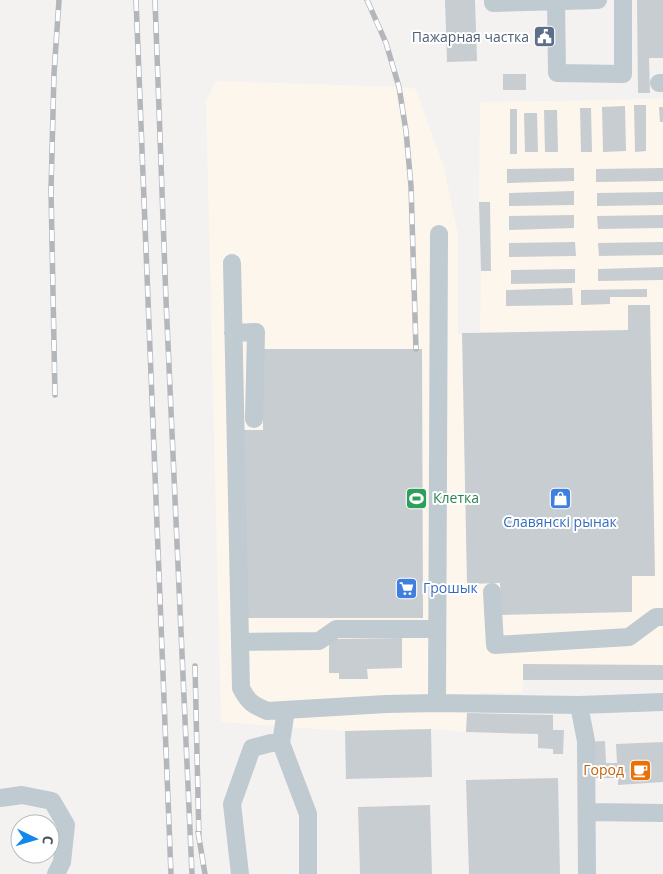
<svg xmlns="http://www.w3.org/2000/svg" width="663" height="874" font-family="'Open Sans',sans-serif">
<rect width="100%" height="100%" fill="#f4f1f1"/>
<path fill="#fdf6ec" d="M216,81L399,87L416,89L444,168L458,234V335L462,333L480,332L481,271L479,202L480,102L621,100L663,98V680H523L522,693H479V713H467L466,732L431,729L345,731L221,722L206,101Z"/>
<path fill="#c8cdd1" d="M445,0H475L477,61L447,62Z
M637,0H663V58H649L650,93H638Z
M503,74H526V90H503Z
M634,105H646V151L635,152Z
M625,106L626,151L603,152L602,107Z
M659,107H663V122H660Z
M580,108H591L592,152H581Z
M510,109H517V154H510Z
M544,110H557L558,152H545Z
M524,113H537L538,152H525Z
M574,168V181L507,183V169Z
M663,168V181L596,182V169Z
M574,191V205L509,206V193Z
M663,192V205L597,206V193Z
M479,202H490L491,271H481Z
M574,215V228L509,230V216Z
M663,215V228L598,229L597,216Z
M575,242L576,256L509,257V243Z
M663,242V255L599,256L598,243Z
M663,267V280L598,281V269Z
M575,269V283L511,284V270Z
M572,288L573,305L506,306V290Z
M647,289V297H610V304L581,305V290Z
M628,305H650L655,576H632V612L501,615L500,583L467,584L462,333L628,330Z
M263,349H422L423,618H245L244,430H263Z
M402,638V668L367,669L368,679H339V673H329V639Z
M523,664L663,665V680H523Z
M467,713L553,715V730H564L563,754H553V749L538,748V734L466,732Z
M431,729L432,777L346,779L345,731Z
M605,741L606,763H617L616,744L663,742V782L618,785V778H594L580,742Z
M558,778L560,874H469L466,780Z
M430,805L432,874H360L358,807Z"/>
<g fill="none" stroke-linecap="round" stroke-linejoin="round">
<path stroke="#bfcad1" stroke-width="18" d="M493,0V3L598,0
M556,0L557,73L623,74V0
M659,83H663
M439,234L437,703L579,705L663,702
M232,263L241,688C248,702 253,705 267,711L386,704L437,703
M233,333L256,332L254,419
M492,592L495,645L629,637L656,617H663
M240,642L319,641L336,629H437
M579,705L586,741L587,874
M281,743L286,710
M0,798L22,795L52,801L66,825L62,862L56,874
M587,812L663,813
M240,874L232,804L252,748L271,743H281L308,814V874"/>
<defs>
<path id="rail" d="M136,0L171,874
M155,0L166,300L192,874
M367,0L386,43L399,87L406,131L411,186L416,349
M55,395L51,190L54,74L59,0
M195,666L199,839
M198,832L205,874"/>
</defs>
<use href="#rail" stroke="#b3b7bc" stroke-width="5.5"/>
<use href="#rail" stroke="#fff" stroke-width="4" stroke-dasharray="11" stroke-linecap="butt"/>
</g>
<defs>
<symbol id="civic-square" viewBox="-11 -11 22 22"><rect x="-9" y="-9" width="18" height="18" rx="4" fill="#5c6f8a" stroke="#fff"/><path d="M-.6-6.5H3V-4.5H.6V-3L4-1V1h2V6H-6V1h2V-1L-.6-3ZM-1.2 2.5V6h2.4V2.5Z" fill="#fff"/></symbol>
<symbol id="stadium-square" viewBox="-11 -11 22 22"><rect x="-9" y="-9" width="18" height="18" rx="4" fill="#2e9e5b" stroke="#fff"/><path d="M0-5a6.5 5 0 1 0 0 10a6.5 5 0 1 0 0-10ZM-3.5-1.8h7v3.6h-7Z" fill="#fff"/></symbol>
<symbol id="shop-square" viewBox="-11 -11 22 22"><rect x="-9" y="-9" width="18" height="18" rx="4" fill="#3f7fe0" stroke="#fff"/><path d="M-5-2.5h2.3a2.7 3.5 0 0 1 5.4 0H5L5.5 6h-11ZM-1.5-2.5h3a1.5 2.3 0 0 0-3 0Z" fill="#fff"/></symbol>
<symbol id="supermarket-square" viewBox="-11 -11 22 22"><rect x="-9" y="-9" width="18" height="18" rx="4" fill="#3f7fe0" stroke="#fff"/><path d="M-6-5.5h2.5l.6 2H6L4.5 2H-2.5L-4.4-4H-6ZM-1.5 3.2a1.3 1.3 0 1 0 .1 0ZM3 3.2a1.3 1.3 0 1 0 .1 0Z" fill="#fff"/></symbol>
<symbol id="cafe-square" viewBox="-11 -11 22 22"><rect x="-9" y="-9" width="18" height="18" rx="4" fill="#e8710a" stroke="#fff"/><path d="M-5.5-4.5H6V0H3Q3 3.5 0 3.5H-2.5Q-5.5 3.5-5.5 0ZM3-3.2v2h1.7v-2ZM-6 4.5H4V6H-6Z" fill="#fff"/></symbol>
</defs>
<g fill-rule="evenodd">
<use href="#civic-square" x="532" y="24" width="25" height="25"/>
<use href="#stadium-square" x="404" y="486" width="25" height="25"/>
<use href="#shop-square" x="548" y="486" width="25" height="25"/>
<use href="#supermarket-square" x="394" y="576" width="25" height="25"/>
<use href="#cafe-square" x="628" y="758" width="25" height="25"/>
</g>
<g text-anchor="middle" stroke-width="4" stroke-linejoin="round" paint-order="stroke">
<g font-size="14" fill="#4e5e75" stroke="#fff" text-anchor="end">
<text x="529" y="42">Пажарная частка</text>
</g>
<g font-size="14" fill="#27864d" stroke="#fff" text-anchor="start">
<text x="433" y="503">Клетка</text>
</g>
<g font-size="14" fill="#366cbe" stroke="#fff">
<text x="560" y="527">Славянскі рынак</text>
<text x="423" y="593" text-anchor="start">Грошык</text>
</g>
<g font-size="14" fill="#c56008" stroke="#fff" text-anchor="end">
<text x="624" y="775">Город</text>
</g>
</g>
<g transform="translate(35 839) rotate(95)"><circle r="24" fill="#ffffff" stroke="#b6bcbf"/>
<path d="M0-4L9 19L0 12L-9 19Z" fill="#1288ed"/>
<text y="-8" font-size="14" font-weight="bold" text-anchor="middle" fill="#485760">С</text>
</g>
</svg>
